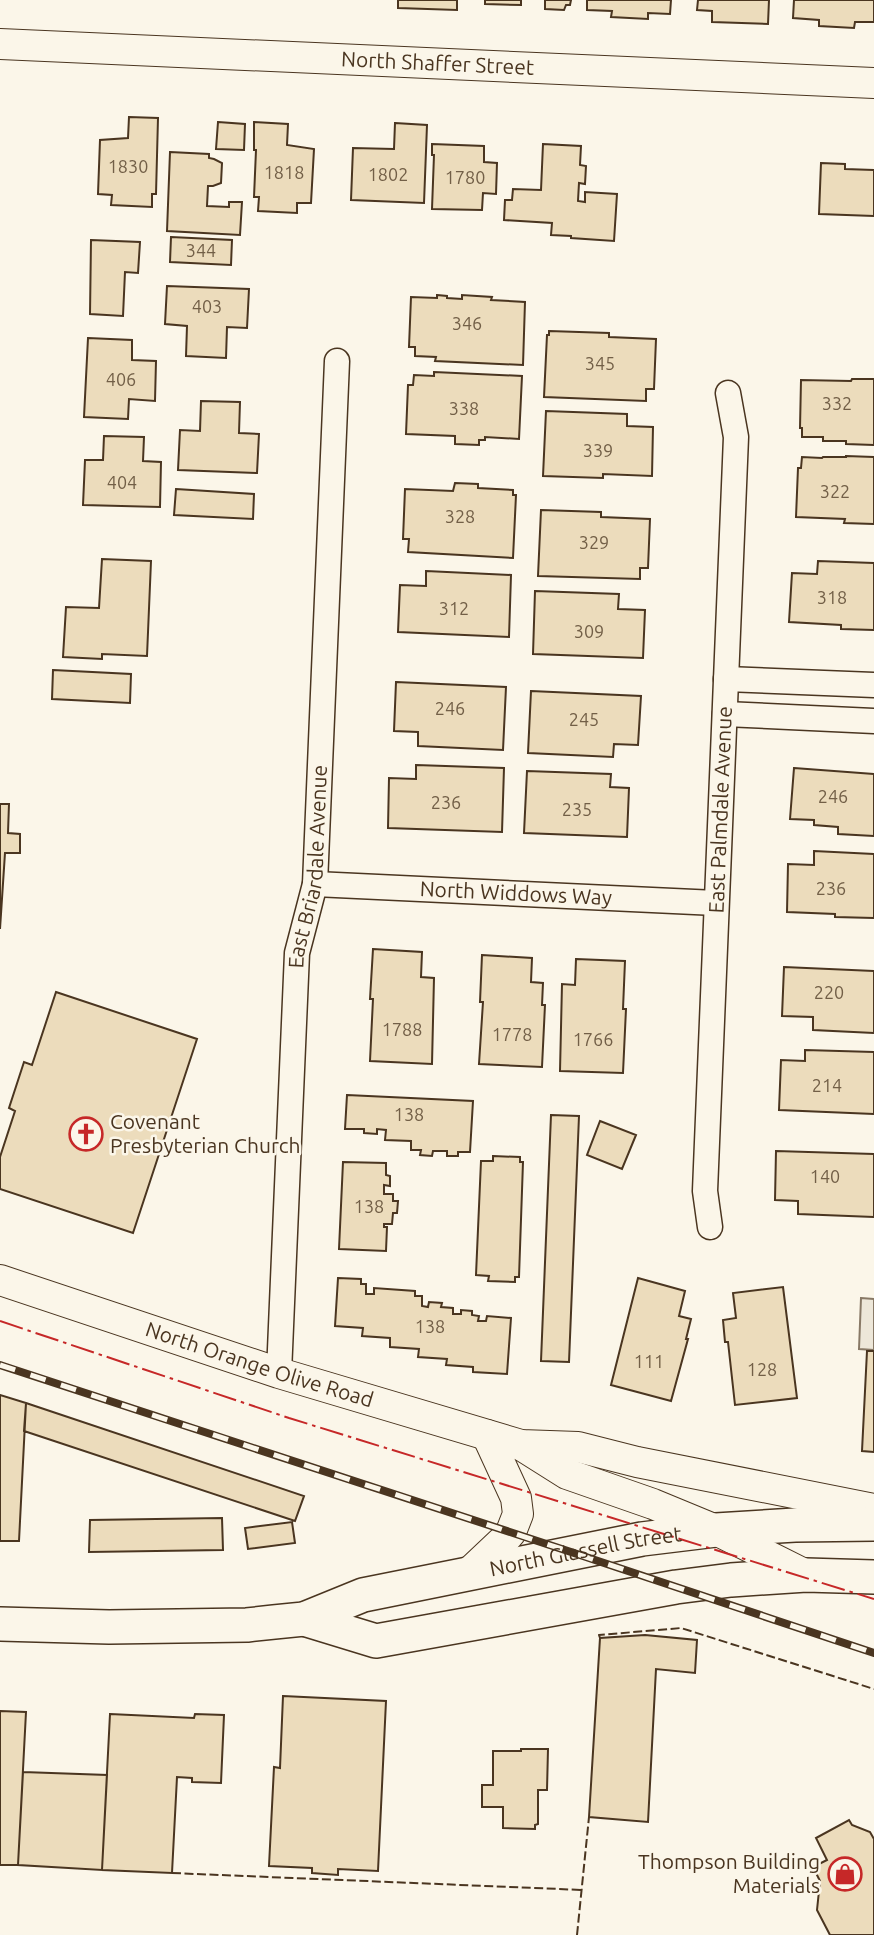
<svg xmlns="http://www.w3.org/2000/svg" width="874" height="1935" font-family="Ubuntu,sans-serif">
<rect width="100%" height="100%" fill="#fbf6e9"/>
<path fill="#ede7d9" stroke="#887966" stroke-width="2" d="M861,1298L874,1299V1350L859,1349Z"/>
<path fill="#ecdcbc" stroke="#4a3520" stroke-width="2" d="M398,0H457V10L398,8Z
M485,0H521V5L485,4Z
M545,0H571L570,5H566L564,10L545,9Z
M587,0H671L670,14L648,13V19L611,17L612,11L587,10Z
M698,0H769L768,24L712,22V11L697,10Z
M794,0H874V22H855L854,28L819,26V20L793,18Z
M129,117L158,118L156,194H152V207L111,205L112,195L98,194L100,140L128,138Z
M218,122L245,124L244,150L216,149Z
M254,122L288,124L287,145L314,149L311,203H297V213L258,211L259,197H254L256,150H254Z
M395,123L427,125L424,203L351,200L353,148L394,149Z
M432,144L484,146V162L497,163L496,194L483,193L482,210L432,209L434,155H432Z
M543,144L581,146L580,165L586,166L585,184L579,183L578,201L585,202V192L617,194L614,241L571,238V236L551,235L552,223L504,220L505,200H512L513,189L541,190Z
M170,152L209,154V158L214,159L222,163L221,183L213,186H208L207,206L229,207V202H242L240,235L167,231Z
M821,163L845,164V169L874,170V216L819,214Z
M171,237L232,240L231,265L170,262Z
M91,240L140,242L138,273L125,272L123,316L90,314Z
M167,286L249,289L247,328L227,327L226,358L186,356L187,326L165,324Z
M437,295L447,296V298L462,299V295L492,297L491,300L525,302L523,365L435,361L436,357L415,356V347H409L411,297L437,298Z
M549,331L609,333V337L656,339L654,389H646V401L544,397L547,335H549Z
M88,338L132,340V360L156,361L155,401L129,399L128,419L84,417Z
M434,372L522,376L519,439L485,437V440H479V445L455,444V436L406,434L408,385H413L414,375L434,376Z
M852,379H874V445L846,444V441H823V437H802V428H800L801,380L851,381Z
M201,401L240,402L239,433L259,434L257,473L178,470L180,430L200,431Z
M546,411L627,414V426L653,427L652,476L603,474V478L543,476Z
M104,436L144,437L143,461L161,462L160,507L83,505L85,460H103Z
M846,456L874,457V524L844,523L845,519L796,517L798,468H801L802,457L822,458L823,457H846Z
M455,483L478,484V488L513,490V495H516L513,558L408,552L409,539H403L405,489L453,491Z
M176,489L254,494L253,519L174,515Z
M541,510L601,512V517L650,519L648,568H640V579L538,576Z
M102,559L151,561L147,656L102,654V659L63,657L66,607L99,608Z
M818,561L874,563V630L841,629V625L789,622L792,573L817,574Z
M426,571L511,575L509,637L398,632L400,585L426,586Z
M535,591L619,594L618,609L645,610L643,658L533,654Z
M53,670L131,674L130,703L52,699Z
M396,682L506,687L503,750L418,746V732L394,731Z
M531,691L641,696L638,745L614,744L613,757L528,753Z
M416,765L504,768L502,832L388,828L389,778L416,779Z
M794,768L874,774V836L838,834V827L814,825V820L790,819Z
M527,771L611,774L610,787L629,788L627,837L524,833Z
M0,804H9L8,833L20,834V853H5L0,929Z
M814,851L874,854V918L835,917V914L787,912L788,864L814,865Z
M373,949L422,952L421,977L434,978L432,1064L370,1061L373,999H370Z
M482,955L532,958L531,982L543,983L542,1005H545L542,1067L479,1064L483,1002H480Z
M576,959L625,961L623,1009H626L623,1073L560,1071L562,984L575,985Z
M784,967L874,971V1033L813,1030V1017L782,1016Z
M56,992L197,1039L133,1233L0,1189V1157L15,1111L9,1108L24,1062L32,1065Z
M805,1050L874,1052V1114L779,1110L781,1060L805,1061Z
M347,1095L473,1101L470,1152H458V1156H447V1151H433L432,1156L420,1155L421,1150H411V1141L385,1140L386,1130L377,1129V1134L364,1133V1129H345Z
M551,1115L579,1116L569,1362L541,1361Z
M600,1121L636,1135L622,1169L587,1155Z
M776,1151L874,1154V1217L798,1214V1201L775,1200Z
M493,1156L520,1157V1162H523L519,1277H515V1282L488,1281L489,1276L476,1275L481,1161H493Z
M343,1162L386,1163V1175L390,1176V1186L384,1185V1194H393V1201H398L397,1213H393L392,1224H384V1227H387L386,1251L339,1249Z
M338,1278L361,1279V1284H366V1294H374V1288L415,1291V1296H422V1306L428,1307L429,1302L442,1303L441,1307L453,1308V1314H461V1310L472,1311V1315L479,1316L478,1321H486L487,1316L511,1318L507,1374L473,1372V1367L446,1365L447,1359L418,1357L419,1349L390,1347V1338L362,1336L363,1328L335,1326Z
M638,1278L685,1291L679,1316L691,1319L686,1339H688L671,1401L611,1385Z
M783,1287L797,1398L735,1405L728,1342H725L723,1320L736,1318L733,1293Z
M867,1351H874V1452L862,1451Z
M0,1395L26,1403L19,1541H0Z
M26,1403L304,1496L295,1521L24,1431Z
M222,1518L223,1550L89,1552L90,1520Z
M292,1522L295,1543L248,1549L245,1528Z
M645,1635L697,1640L695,1673L656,1669L648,1822L589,1817L600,1638Z
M283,1696L386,1701L378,1871L338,1869V1875L312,1873V1868L269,1866L274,1767L280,1768Z
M0,1711L26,1712L18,1865H0Z
M110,1714L194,1718L195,1714L224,1715L221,1783L192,1782V1778L177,1777L172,1873L102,1870Z
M521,1749H548L547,1790H538V1824L535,1825V1829L503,1828V1807H482V1785H493V1751H521Z
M23,1772L107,1775L102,1870L18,1865Z
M849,1820L852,1825L870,1832L874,1839V1935H830L817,1910L820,1881L813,1867L827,1860L816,1838Z"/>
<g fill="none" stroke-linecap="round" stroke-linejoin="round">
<defs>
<g id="minor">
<path d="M726,679L874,685"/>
<path d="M725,714L874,721"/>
<path id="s1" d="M315,884L716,903"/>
<path id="s2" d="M710,1227L705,1191L736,437L728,393"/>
<path id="s3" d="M279,1373L297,953L315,884L337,361"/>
</g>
<g id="tertiary">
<path id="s4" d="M0,44L874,83"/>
<path id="s5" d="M0,1280L279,1373L521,1445L578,1447L637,1462L874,1509"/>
<path d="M521,1445L567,1474L653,1504L716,1530L806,1575"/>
<path d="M469,1573L505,1539L511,1532L518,1514L516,1498L487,1435"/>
</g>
<g id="secondary">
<path d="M304,1619L376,1641L676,1587L731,1580L806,1575L874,1577"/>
<path id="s6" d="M0,1624L109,1627L247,1625L274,1622L304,1619L363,1595L642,1539L716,1530L795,1525L874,1524"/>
</g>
</defs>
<use href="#minor" stroke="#4a3520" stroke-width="27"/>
<use href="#tertiary" stroke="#4a3520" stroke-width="32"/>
<use href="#secondary" stroke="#4a3520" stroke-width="36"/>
<use href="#minor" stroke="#fbf6e9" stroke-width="24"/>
<use href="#tertiary" stroke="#fbf6e9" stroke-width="30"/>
<use href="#secondary" stroke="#fbf6e9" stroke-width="33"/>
<defs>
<path id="rail" d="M0,1365L571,1552L874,1653"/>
</defs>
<use href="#rail" stroke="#4a3520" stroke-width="8"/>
<use href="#rail" stroke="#fbf6e9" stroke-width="5" stroke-dasharray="16" stroke-linecap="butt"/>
<path stroke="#4a3520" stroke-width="2" stroke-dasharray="9 3.5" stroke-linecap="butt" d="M600,1638L599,1635L681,1628L874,1689
M172,1873L583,1890
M577,1935L589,1817"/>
<path stroke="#c62828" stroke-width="2" stroke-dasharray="24 5 3.5 5" stroke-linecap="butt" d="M0,1321L289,1418L874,1599"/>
</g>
<defs>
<symbol id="church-ring" viewBox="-11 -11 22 22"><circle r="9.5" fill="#fbf6e9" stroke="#c62828" stroke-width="1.5"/><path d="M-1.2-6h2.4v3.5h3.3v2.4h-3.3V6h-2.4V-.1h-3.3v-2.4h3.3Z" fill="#c62828"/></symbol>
<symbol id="shop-ring" viewBox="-11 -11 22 22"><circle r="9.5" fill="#fbf6e9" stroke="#c62828" stroke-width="1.5"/><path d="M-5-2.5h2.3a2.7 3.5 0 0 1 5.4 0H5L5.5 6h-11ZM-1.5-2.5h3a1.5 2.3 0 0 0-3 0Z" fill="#c62828"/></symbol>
</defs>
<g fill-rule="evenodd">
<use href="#church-ring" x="67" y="1115" width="38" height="38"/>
<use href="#shop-ring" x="826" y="1855" width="38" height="38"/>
</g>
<g text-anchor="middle" stroke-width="5" stroke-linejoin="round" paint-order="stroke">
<g font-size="18" fill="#725f47">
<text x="128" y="173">1830</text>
<text x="284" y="179">1818</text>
<text x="388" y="181">1802</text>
<text x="465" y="184">1780</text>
<text x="201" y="257">344</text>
<text x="207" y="313">403</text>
<text x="467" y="330">346</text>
<text x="600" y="370">345</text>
<text x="121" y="386">406</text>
<text x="837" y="410">332</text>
<text x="464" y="415">338</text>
<text x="598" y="457">339</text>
<text x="122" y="489">404</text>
<text x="835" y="498">322</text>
<text x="460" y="523">328</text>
<text x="594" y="549">329</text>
<text x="832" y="604">318</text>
<text x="454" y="615">312</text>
<text x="589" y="638">309</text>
<text x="450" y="715">246</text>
<text x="584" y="726">245</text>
<text x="833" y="803">246</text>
<text x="446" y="809">236</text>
<text x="577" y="816">235</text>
<text x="831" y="895">236</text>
<text x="829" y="999">220</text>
<text x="402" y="1036">1788</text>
<text x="512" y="1041">1778</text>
<text x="593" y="1046">1766</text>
<text x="827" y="1092">214</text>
<text x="409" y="1121">138</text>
<text x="825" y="1183">140</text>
<text x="369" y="1213">138</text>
<text x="430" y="1333">138</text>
<text x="649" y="1368">111</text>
<text x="762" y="1376">128</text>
</g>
<g font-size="21" fill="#4a3520" stroke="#fbf6e9">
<text dy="7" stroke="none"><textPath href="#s4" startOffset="438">North Shaffer Street</textPath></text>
<text dy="7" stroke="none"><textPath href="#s2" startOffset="418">East Palmdale Avenue</textPath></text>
<text dy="7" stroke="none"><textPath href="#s3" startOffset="508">East Briardale Avenue</textPath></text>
<text dy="7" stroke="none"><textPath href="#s1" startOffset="201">North Widdows Way</textPath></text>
<text dy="7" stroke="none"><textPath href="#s5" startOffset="273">North Orange Olive Road</textPath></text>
<text dy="7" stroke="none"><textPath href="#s6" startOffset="595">North Glassell Street</textPath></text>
</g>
<g font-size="21" fill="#4a3520" stroke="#fbf6e9" text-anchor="start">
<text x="110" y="1129">Covenant<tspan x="110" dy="24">Presbyterian Church</tspan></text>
<text x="820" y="1869" text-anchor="end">Thompson Building<tspan x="820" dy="24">Materials</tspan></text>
</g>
</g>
</svg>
